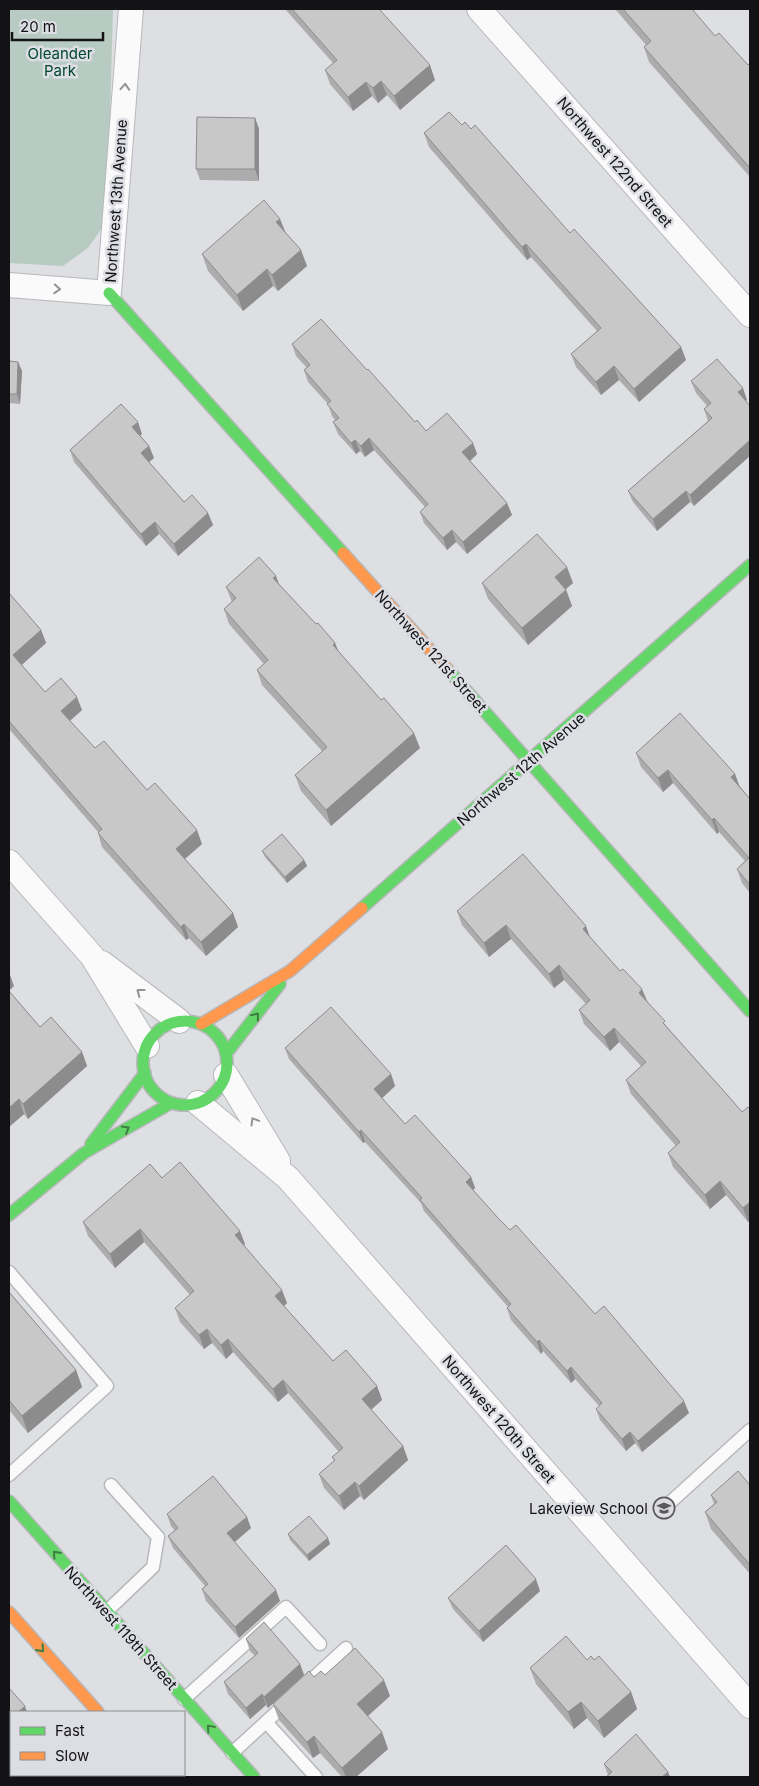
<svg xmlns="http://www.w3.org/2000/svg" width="759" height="1786" font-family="Inter,sans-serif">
<rect width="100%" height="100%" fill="#dedfe2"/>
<path fill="#b8cbc2" d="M9,9H113L107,221L88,248L63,266L9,263Z"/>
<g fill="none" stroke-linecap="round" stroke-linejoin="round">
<g stroke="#b7b8ba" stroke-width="15">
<g id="lane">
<path d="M9,1272L107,1386L9,1475"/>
<path d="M664,1508L750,1430"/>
<path d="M107,1611L153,1567L158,1537L111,1485"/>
<path d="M309,1682L346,1648"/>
<path d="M184,1699L286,1607L320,1644"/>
<path d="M266,1722L316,1777"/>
<path d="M232,1753L289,1701"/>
</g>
</g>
<g stroke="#b7b8ba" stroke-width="26">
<g id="street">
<path d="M479,9L750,315"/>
<path d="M9,285L109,293L131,9"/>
<path d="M9,862L92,956L147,1046"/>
<path d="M102,963L179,1021"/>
<path d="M226,1075L278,1161"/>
<path d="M198,1103L288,1178L750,1706"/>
</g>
</g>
<g stroke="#b7b8ba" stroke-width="14">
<g id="fast">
<path d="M109,293L343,553"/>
<path d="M448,670L750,1011"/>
<path d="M362,908L750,565"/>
<circle cx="185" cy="1063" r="42"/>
<path d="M226,1054L280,984"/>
<path d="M91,1144L145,1073"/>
<path d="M9,1215L84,1153L171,1103"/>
<path d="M9,1501L254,1777"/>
<path d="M153,1775L156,1777"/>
</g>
</g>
<g stroke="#b7b8ba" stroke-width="14">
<g id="slow">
<path d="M343,553L448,670"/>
<path d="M201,1024L290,971L362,908"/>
<path d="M9,1612L98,1712"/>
</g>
</g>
<use href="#lane" stroke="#fafafb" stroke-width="12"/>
<use href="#street" stroke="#fafafb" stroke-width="24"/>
<use href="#fast" stroke="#63d668" stroke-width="11"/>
<use href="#slow" stroke="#ff974d" stroke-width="11"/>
</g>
<g fill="#acacad">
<path d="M285,9H379L435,80L400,110L387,95L378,103L372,96L353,111L330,84L325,70L333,63Z"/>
<path d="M615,9H692L715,36L748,65L750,63V177L649,62L644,47L646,45Z"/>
<path d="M255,118L259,129V181L200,180L196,169Z"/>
<path d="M462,125L681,347L686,360L639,402L619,380L601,395L576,367L571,354L597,331L531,257L527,260L429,147L424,133Z"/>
<path d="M280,219L286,233L307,266L278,291L273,286L243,311L208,271L202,254Z"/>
<path d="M292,344L367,370L415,422L426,431L473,443L477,454L470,461L507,503L512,515L467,554L456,542L447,550L424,523L420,512L425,507L374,450L365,457L360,451L356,454L338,434L333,422L335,420L332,416L328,404L308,382L304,370L307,368L296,356Z"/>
<path d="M9,361L18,362L22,371L20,404L9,403Z"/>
<path d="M691,381L747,400L746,401L694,506L690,502L657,531L633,502L628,491L708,421L704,409L707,406L696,393Z"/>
<path d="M142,434L140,435L149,446L154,458L149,462L184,502L208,513L213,525L178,556L159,534L146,546L74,462L70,450Z"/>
<path d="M276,576L279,584L316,624L335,643L338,651L420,748L331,826L301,791L295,775L323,752L262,685L257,670L264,664L229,624L224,609L232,602L226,587Z"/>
<path d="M482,583H573L566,589L572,606L528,645L488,599Z"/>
<path d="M9,593L41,630L46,643L22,665L45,692L82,710L70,721L95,748L147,790L202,844L185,859L233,913L238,927L206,956L189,938L186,940L102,847L98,833H99L9,729Z"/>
<path d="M636,753L735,774L739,785L750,799V893L742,883L737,869L745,861L719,832L717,834L673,783L663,792L641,767Z"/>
<path d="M262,851L304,860L307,866L287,883L265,857Z"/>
<path d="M457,911L590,937L647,1001L668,1028L730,1098L742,1112L750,1109V1220L748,1222L726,1195L710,1209L673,1167L668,1153L676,1146L631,1094L626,1080L641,1066L619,1042L610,1051L584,1024L579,1010L586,1004L564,980L554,988L511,939L489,957L462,925Z"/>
<path d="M9,991L40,1027L82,1052L87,1066L28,1119L24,1114L9,1127Z"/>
<path d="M285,1048L391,1074L395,1086L382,1098L405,1124L471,1177L475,1188L473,1190L498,1218L595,1314L689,1413L642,1452L635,1443L626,1451L600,1420L596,1409L599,1406L575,1379L571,1383L543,1351L541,1354L511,1320L507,1308L508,1307L424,1211L421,1203L365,1142L363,1143L289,1059Z"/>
<path d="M162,1178L245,1244L244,1246L287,1303L284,1306L333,1361L377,1386L382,1400L371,1410L403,1446L408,1460L364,1500L360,1496L344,1510L324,1488L319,1474L334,1461L332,1457L339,1452L288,1393L278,1402L233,1352L226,1359L212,1343L204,1349L180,1322L175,1308L190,1295L144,1242L115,1268L88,1236L83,1222Z"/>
<path d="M9,1292L76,1370L82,1387L28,1433L9,1410Z"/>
<path d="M750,1485V1574L711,1529L705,1512L714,1504L711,1495Z"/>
<path d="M167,1514L251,1528L235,1542L280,1601L239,1638L206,1601L202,1589L205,1586L173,1548L168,1536L175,1531L171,1526Z"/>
<path d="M288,1534L330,1544L309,1561L290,1540Z"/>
<path d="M540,1591L483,1642L453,1609L448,1598Z"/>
<path d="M246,1639L300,1664L304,1675L268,1708L266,1705L250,1719L228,1694L224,1682L255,1656L250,1651Z"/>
<path d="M587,1660H594L631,1692L637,1709L604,1738L587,1718L574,1729L536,1684L530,1668Z"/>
<path d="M325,1675L390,1696L368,1716L382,1732L388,1749L356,1777H342L320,1753L313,1758L279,1720L273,1704L314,1677Z"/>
<path d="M604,1764L668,1772L670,1777H606L608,1775Z"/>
</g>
<g fill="#8c8c8d">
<path d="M430,65L435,80L400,110L394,96Z"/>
<path d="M381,81L387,95L378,103L373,88Z"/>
<path d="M366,82L372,96L353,111L348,97Z"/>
<path d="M255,118L259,129V181L255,169Z"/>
<path d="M280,219L286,235L276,222Z"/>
<path d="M526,244L531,257L527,260L522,247Z"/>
<path d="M301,250L307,266L278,291L272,275Z"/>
<path d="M267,269L273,286L243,311L237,295Z"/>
<path d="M681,347L686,360L639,402L634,389Z"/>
<path d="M18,362L22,371L20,404L17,394Z"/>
<path d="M614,366L619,380L601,395L596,382Z"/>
<path d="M743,388L747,400L742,404L738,392Z"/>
<path d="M138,422L142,434L137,438L132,427Z"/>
<path d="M369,438L374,450L365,457L361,446Z"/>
<path d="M355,440L360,451L356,454L351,443Z"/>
<path d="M750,440V456L694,506L690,495Z"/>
<path d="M473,443L477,454L467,464L462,452Z"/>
<path d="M149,446L154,458L145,465L141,453Z"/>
<path d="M686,491L690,502L657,531L653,519Z"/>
<path d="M507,503L512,515L467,554L463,542Z"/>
<path d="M208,513L213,525L178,556L174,544Z"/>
<path d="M155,522L159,534L146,546L141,534Z"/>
<path d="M452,530L456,542L447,550L443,538Z"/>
<path d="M567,567L573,583L561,593L555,577Z"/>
<path d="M276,576L281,591L273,578Z"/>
<path d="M566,590L572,606L528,645L522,628Z"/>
<path d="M41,630L46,643L18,668L13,655Z"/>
<path d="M335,643L341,658L333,645Z"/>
<path d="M77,697L82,710L66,724L61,711Z"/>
<path d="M414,733L420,748L331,826L326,810Z"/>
<path d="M668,770L673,783L663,792L658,778Z"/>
<path d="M735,774L740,788L731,777Z"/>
<path d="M714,818L719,832L717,834L712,820Z"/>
<path d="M197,830L202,844L181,862L176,849Z"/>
<path d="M304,860L307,866L287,883L285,877Z"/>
<path d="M233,913L238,927L206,956L201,942Z"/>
<path d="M184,924L189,938L186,940L181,927Z"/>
<path d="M506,925L511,939L489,957L484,943Z"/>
<path d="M586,926L591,940L583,929Z"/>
<path d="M559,965L564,980L554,988L549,974Z"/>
<path d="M9,972L14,986L9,991Z"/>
<path d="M642,989L648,1003L639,993Z"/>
<path d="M614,1028L619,1042L610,1051L604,1037Z"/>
<path d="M82,1052L87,1066L28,1119L23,1104Z"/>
<path d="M391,1074L395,1086L379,1101L374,1089Z"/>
<path d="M19,1099L24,1114L9,1127V1108Z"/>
<path d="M361,1130L365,1142L363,1143L359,1132Z"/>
<path d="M471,1177L475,1188L470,1193L466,1182Z"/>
<path d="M720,1181L726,1195L710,1209L705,1195Z"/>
<path d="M750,1202V1220L748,1222L743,1208Z"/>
<path d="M140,1229L144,1242L115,1268L110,1254Z"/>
<path d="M240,1231L245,1244L240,1249L235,1235Z"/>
<path d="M282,1290L287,1303L280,1310L275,1296Z"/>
<path d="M207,1329L212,1343L204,1349L199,1335Z"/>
<path d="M228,1339L233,1352L226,1359L221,1345Z"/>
<path d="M539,1340L543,1351L541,1354L537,1342Z"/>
<path d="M571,1367L575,1379L571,1383L567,1371Z"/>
<path d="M76,1370L82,1387L28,1433L22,1416Z"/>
<path d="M283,1380L288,1393L278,1402L273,1389Z"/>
<path d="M377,1386L382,1400L367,1413L362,1399Z"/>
<path d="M684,1401L689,1413L642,1452L638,1441Z"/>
<path d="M630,1432L635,1443L626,1451L622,1439Z"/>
<path d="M403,1446L408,1460L364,1500L359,1486Z"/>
<path d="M355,1482L360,1496L344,1510L339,1496Z"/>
<path d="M247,1517L251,1528L231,1545L227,1533Z"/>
<path d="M328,1538L330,1544L309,1561L307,1555Z"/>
<path d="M536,1579L540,1591L483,1642L479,1631Z"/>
<path d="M276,1590L280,1601L239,1638L235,1627Z"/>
<path d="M300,1664L304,1675L268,1708L264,1697Z"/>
<path d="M384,1680L390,1696L363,1720L357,1704Z"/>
<path d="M631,1692L637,1709L604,1738L598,1721Z"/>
<path d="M262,1694L266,1705L250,1719L246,1708Z"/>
<path d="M581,1702L587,1718L574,1729L568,1712Z"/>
<path d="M25,1706L27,1712H18Z"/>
<path d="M11,1719V1734L9,1737V1721Z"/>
<path d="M382,1732L388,1749L356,1777H346L342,1768Z"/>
<path d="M314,1736L320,1753L313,1758L307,1742Z"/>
<path d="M668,1772L670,1777H662Z"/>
</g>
<g fill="#c8c8c9" stroke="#8c8c8d">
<path d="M292,9H379L430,65L394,96L381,81L373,88L366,82L348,97L325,70L337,60Z"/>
<path d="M623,9H692L715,36L719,33L748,65L750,63V168L644,47L651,41Z"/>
<path d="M449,112L462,125L465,122L471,129L475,125L570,233L574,229L681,347L634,389L614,366L596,382L571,354L601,328L526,244L522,247L424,133Z"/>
<path d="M197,117L255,118V169H196Z"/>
<path d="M264,200L280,219L276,222L301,250L272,275L267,269L237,295L202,254Z"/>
<path d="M321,319L367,370L368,369L415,422L417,420L426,431L447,413L473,443L462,452L507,503L463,542L452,530L443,538L420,512L428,504L369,438L361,446L355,440L351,443L333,422L339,418L327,404L331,401L304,370L310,365L292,344Z"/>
<path d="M717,359L743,388L738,392L750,406V440L690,495L686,491L653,519L628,491L712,418L704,409L711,403L691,381Z"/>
<path d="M9,361L18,362L17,394H9Z"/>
<path d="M121,404L138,422L132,427L149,446L141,453L184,502L192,495L208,513L174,544L155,522L141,534L70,450Z"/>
<path d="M537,534L567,567L555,577L566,590L522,628L482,583Z"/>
<path d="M259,557L276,576L273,578L316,624L318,623L335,643L333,645L381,700L384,698L414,733L326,810L295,775L327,747L257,670L268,660L224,609L236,598L226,587Z"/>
<path d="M9,593L41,630L13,655L45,692L61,678L77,697L61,711L95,748L104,741L147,790L155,783L197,830L176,849L233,913L201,942L184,924L181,927L98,833L102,829L9,721Z"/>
<path d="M680,713L735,774L731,777L750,799V885L737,869L749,858L714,818L712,820L668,770L658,778L636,753Z"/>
<path d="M282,834L304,860L285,877L262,851Z"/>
<path d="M523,854L586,926L583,929L620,971L623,969L642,989L639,993L665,1021L663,1023L730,1098L742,1112L748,1107L750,1109V1202L743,1208L720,1181L705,1195L668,1153L680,1142L626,1080L646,1062L614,1028L604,1037L579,1010L590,1000L559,965L549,974L506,925L484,943L457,911Z"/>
<path d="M9,991L40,1027L51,1017L82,1052L23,1104L19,1099L9,1108Z"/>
<path d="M331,1007L391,1074L374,1089L405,1124L415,1115L471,1177L466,1182L498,1218L510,1230L516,1225L595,1314L604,1306L684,1401L638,1441L630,1432L622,1439L596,1409L602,1403L571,1367L567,1371L539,1340L537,1342L507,1308L511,1304L420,1200L422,1198L361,1130L359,1132L285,1048Z"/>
<path d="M180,1162L240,1231L235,1235L282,1290L275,1296L333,1361L346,1350L377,1386L362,1399L403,1446L359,1486L355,1482L339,1496L319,1474L335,1460L332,1457L343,1448L283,1380L273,1389L228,1339L221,1345L207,1329L199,1335L175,1308L194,1291L140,1229L110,1254L83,1222L150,1164L162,1178Z"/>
<path d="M9,1292L76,1370L22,1416L9,1400Z"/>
<path d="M738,1471L750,1485V1565L705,1512L717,1502L711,1495Z"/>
<path d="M213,1476L247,1517L227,1533L276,1590L235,1627L202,1589L208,1584L168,1536L178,1528L167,1514Z"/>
<path d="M309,1516L328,1538L307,1555L288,1534Z"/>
<path d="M506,1545L536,1579L479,1631L448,1598Z"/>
<path d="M264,1622L300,1664L264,1697L262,1694L246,1708L224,1682L258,1653L246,1639Z"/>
<path d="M566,1636L587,1660L591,1656L594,1660L599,1656L631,1692L598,1721L581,1702L568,1712L530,1668Z"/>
<path d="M355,1648L384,1680L357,1704L382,1732L342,1768L314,1736L307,1742L273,1704L309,1671L314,1677L321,1671L325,1675Z"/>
<path d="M9,1688L25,1706L18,1712H11V1719L9,1721Z"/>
<path d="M636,1734L668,1772L662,1777H606L612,1772L604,1764Z"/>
</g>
<defs><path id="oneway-chevron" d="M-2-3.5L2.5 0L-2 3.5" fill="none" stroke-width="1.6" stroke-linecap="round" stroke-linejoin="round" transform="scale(1.25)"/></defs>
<g stroke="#929294">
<use href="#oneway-chevron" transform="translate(125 87) rotate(-86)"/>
<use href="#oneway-chevron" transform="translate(57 289) rotate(4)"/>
<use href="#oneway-chevron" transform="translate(140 992) rotate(-143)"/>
<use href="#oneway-chevron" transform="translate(254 1121) rotate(-121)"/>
</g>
<g stroke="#3f7e43">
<use href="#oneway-chevron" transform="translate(256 1016) rotate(-52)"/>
<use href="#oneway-chevron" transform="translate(126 1129) rotate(-30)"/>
<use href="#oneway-chevron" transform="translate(56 1554) rotate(-132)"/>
<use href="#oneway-chevron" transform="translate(41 1649) rotate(48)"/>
<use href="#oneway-chevron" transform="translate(210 1728) rotate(-131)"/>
</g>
<defs>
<g id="school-ring" transform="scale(1.125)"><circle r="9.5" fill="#dcdee4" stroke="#5a5a5d" stroke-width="1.5"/><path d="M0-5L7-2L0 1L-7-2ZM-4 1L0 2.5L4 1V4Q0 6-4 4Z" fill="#5a5a5d"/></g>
</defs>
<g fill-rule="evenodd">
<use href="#school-ring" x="664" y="1508"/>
</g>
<g text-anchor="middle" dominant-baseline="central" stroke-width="5" stroke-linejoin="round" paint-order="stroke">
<g font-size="15" fill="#00462b" stroke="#dcdee4">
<text x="60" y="53">Oleander<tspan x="60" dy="17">Park</tspan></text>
</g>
<g font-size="15" fill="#131315" stroke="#dcdee4">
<text transform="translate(615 162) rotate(49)">Northwest 122nd Street</text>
<text transform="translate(116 201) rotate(-86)">Northwest 13th Avenue</text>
<text transform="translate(431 651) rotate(48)">Northwest 121st Street</text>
<text transform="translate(521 769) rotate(-41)">Northwest 12th Avenue</text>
<text transform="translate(499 1419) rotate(49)">Northwest 120th Street</text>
<text transform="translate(121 1628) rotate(48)">Northwest 119th Street</text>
</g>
<g font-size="15" fill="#131315" stroke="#dcdee4" text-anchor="end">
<text x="648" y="1508">Lakeview School</text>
</g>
</g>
<rect width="759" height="1786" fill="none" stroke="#131315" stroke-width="20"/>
<rect x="10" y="1711" width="175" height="65" fill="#dcdee4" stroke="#8c8d91"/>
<rect x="20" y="1727" width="25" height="8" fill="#63d668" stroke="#8c8d91"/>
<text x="55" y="1736" font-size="15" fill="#131315">Fast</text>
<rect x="20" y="1752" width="25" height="8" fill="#ff974d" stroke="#8c8d91"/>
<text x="55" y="1761" font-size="15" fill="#131315">Slow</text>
<path d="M12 32v8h91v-8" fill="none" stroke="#131315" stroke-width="2.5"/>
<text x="20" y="32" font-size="15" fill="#131315" stroke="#dcdee4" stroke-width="4" paint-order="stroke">20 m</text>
</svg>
